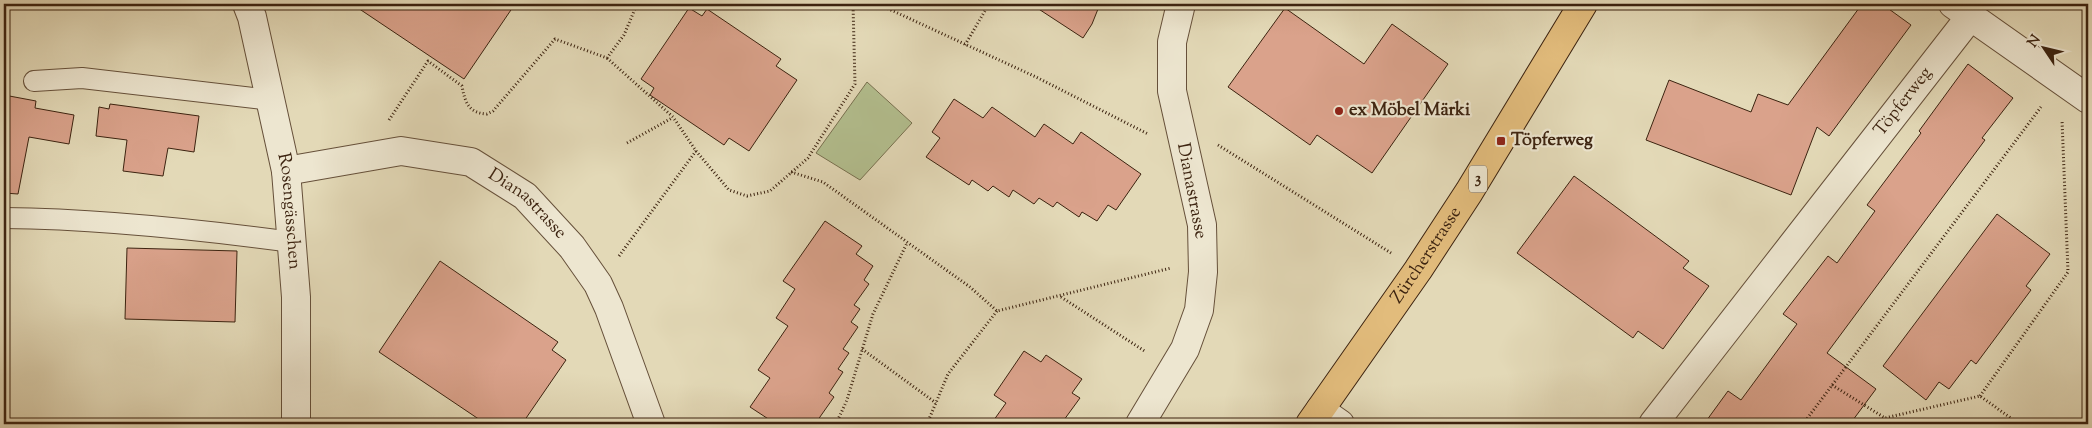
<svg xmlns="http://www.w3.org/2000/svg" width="2092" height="428" font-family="'Sorts Mill Goudy',serif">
<rect width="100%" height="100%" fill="#e3d9b7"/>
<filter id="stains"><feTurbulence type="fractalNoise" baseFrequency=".004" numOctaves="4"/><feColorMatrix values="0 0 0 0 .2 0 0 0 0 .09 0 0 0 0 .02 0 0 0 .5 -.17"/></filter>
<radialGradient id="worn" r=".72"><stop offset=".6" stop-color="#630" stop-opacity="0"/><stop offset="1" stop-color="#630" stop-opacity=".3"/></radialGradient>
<path fill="#b3bf8f" stroke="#787150" d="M867,82L912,123L860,180L816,153Z"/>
<g fill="#daa28b" stroke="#3c2310">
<path d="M352,4H515L464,79Z"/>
<path d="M1031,4H1100L1092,24L1083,38Z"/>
<path d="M1862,4H1882L1911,25L1829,136L1817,127L1791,195L1646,140L1669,80L1751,112L1758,94L1788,105Z"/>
<path d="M689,8L702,16L707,9L781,59L776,66L797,80L749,151L729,138L724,145L650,95L654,88L641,79Z"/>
<path d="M1285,8L1364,64L1392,24L1448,64L1372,173L1317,135L1310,145L1228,87Z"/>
<path d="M1968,64L2013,98L1982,138L1985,140L1827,353L1876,389L1850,424H1704L1728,391L1741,400L1797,324L1783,314L1828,256L1837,263L1875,211L1867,205L1921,133L1919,131Z"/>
<path d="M4,95L36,101L35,108L74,115L69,144L29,137L18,194L4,193Z"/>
<path d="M954,99L983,118L992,107L1035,137L1044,124L1073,144L1081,132L1141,174L1116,210L1108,205L1097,221L1082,212L1079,217L1057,202L1053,207L1039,198L1034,204L1013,190L1009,197L993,186L988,191L972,180L969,185L926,157L940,138L932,132Z"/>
<path d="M110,104L199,116L194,152L168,148L163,176L123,171L127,140L96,136L99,107L109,109Z"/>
<path d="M1574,176L1689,261L1683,268L1709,286L1663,349L1638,331L1633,338L1517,253Z"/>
<path d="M1997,214L2050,254L2026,286L2031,290L1976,364L1971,360L1949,389L1939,382L1926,400L1883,366Z"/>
<path d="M825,221L862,246L856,254L873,266L864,280L869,284L854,305L860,309L851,322L858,327L843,349L849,353L838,369L843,372L829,393L834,397L815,424H776L750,407L770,378L758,370L788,326L776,318L795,289L783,281Z"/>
<path d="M127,248L237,251L235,322L125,319Z"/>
<path d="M440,261L558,342L552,350L566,360L522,424H486L379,352Z"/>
<path d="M1024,351L1041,362L1046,355L1082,379L1072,393L1080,398L1061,424H991L1006,403L994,395Z"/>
</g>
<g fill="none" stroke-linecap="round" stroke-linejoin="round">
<g stroke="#66503a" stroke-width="22">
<g id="lane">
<path d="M34,81L82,78L271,100"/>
<path d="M4,218C101,219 195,229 292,242"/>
</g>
</g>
<g stroke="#66503a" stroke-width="30">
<g id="street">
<path id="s1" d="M247,4L252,17L286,171L296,297V424"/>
<path d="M1953,4L2088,99"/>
<path id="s2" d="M286,171L401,151L471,162L525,196L572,247L598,284L609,308L651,424"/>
<path d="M1320,410L1340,424"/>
<path d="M1140,424L1185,349L1199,310L1203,272L1202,225L1172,91V42L1181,4"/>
<path id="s3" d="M1653,424L1970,17"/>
</g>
</g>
<g stroke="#3c2310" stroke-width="30">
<g id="primary">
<path id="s4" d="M1310,424L1418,270L1469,192L1583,4"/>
</g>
</g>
<g stroke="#3c2310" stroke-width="3" stroke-dasharray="1 2.5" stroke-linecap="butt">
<path d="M878,4L1036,77L1148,134"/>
<path d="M965,45L989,4"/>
<path d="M607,58L673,117L696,151L729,190L747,196L770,191L808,158L855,84L853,4"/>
<path d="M389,120L428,61L462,86C465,103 469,113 487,114L493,111L555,39L607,58L624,35L637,4"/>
<path d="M627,143L672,118"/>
<path d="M1218,145L1391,253"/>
<path d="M791,172L823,182L970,287L997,311L1171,268"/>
<path d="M619,256L696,151"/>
<path d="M1061,297L1146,352"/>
<path d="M862,349L936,403"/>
<path d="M1832,385L1885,418L1980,396L2019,424"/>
<path d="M1980,396L2068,272L2062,120"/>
<path d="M836,424L847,400L873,314L907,243"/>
<path d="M927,424L948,374L997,311"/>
<path d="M1803,424L2041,107"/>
</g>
<use href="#lane" stroke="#ede6d0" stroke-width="20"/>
<use href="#street" stroke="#ede6d0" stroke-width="28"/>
<use href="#primary" stroke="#e2bc7c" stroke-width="28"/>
</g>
<g fill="#8f2418" stroke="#ede6d0" stroke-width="2">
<circle cx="1339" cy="111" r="5"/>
<rect x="1496" y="136" width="10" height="10" rx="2.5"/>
</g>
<g text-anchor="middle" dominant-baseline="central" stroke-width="4.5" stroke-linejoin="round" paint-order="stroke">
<rect fill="#ede6d0" stroke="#715e4a" stroke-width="1" x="1469" y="165.5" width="18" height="27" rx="4"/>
<g font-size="16" font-weight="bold" fill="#3c2310">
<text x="1478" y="179">3</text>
</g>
<g font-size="18" fill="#3c2310" stroke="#ede6d0">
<text stroke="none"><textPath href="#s3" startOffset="408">Töpferweg</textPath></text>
<text transform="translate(1191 191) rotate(79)">Dianastrasse</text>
<text stroke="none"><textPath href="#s2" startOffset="258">Dianastrasse</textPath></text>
<text stroke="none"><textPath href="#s1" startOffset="212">Rosengässchen</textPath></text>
<text stroke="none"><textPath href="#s4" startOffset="205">Zürcherstrasse</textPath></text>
</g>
<g font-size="18" font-weight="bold" fill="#3c2310" stroke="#ede6d0" text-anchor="start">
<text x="1349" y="111">ex Möbel Märki</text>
<text x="1511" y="141">Töpferweg</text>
</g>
</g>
<rect width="2092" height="428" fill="none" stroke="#e3d9b7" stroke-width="20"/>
<rect x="5" y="5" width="2082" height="418" fill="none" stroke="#3c2310" stroke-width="2.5"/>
<rect x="10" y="10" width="2072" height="408" fill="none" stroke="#3c2310"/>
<g transform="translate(2044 48) rotate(305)" stroke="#ede6d0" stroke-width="4" paint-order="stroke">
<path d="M0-4L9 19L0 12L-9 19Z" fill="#3c2310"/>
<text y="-8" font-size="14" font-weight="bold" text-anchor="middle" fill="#3c2310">N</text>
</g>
<rect width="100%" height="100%" filter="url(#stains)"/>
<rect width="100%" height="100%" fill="url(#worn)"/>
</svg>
